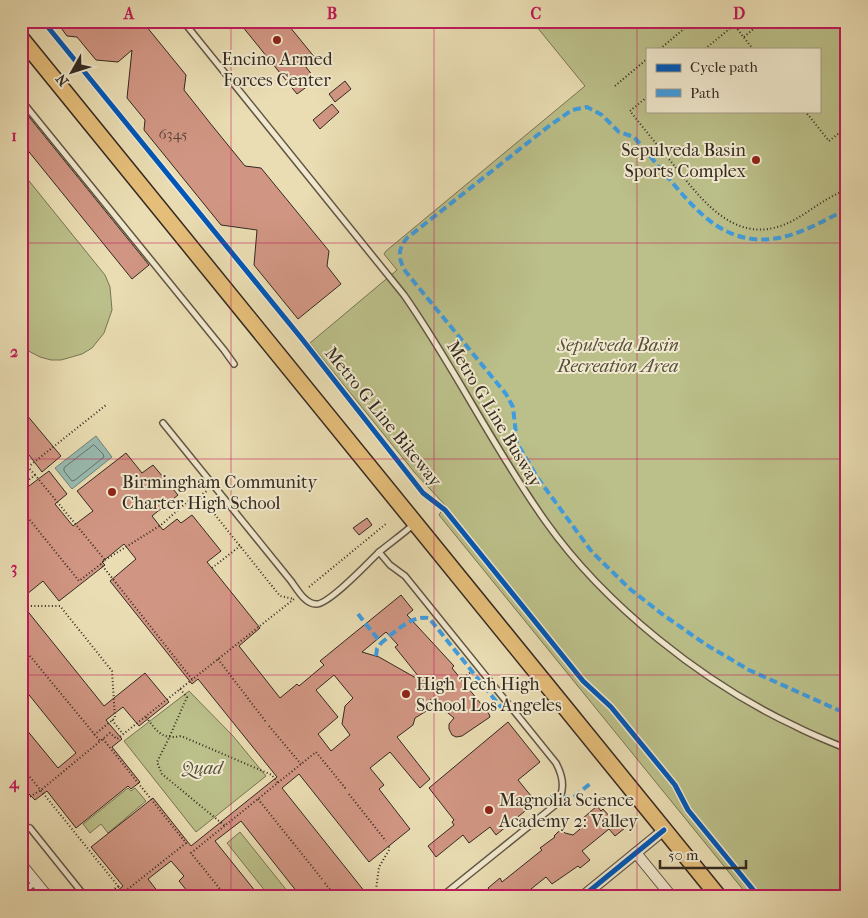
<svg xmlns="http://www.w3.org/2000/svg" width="868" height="918" font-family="'IM FELL French Canon',serif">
<rect width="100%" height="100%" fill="#eaddb3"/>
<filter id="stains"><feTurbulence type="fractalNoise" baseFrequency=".004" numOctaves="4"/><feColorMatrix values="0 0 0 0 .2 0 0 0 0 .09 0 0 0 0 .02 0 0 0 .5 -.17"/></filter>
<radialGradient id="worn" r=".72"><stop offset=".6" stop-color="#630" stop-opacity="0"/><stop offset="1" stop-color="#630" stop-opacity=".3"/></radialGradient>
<g fill="#bbbf89" stroke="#777455" fill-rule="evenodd">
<path d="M532,21H847V897H749L439,515L445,505L415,473L310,343L397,270L384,254L386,251L585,86ZM647,49H819V111H647Z"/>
<path d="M21,171L105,275L110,287L112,310L104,333L92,348L82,354L61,360H51L40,357L21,347Z"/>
<path d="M189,691L233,736L266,776L196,832L124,741Z"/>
<path d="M128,788L131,791L135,788L146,801L108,833L101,824L90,833L83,824Z"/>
<path d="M240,832L288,892L282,897H270L227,843Z"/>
</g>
<path fill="#98bbb1" stroke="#708177" d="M96,436L112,457L72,489L55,468Z"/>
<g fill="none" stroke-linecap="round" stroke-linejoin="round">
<path stroke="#667269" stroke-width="1" d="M94,445L103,454L104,457L75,480L72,481L64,471V468Z"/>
</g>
<g fill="#d19683" stroke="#332921" fill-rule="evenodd">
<path d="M56,21H142L186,75L184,90L210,123L245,166L261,168L329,251L327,266L341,284L298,319L254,265L257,230L221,225L144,130L145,120L127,98L132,50L118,62L96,60L77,37L67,36Z"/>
<path d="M238,21H285L316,59L306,67L316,80L297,94Z"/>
<path d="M345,81L351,89L335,102L329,94Z"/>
<path d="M332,104L339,112L320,129L313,120Z"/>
<path d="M21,107L149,265L132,279L21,142Z"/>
<path d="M21,408L61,456L42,472L29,455L21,461Z"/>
<path d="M126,453L142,473L153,465L178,495L152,516L163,530L177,519L181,523L192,515L221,551L207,562L260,628L239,646L280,698L297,684L299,686L324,665L320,661L401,595L413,610L407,615L454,666L452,668L489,714L490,717L462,736L456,737L452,735L449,729V724L454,718L431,699L428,710L415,718L413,725L397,737L430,779L420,788L390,752L370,768L384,785L379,789L410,829L369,862L299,774L282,788L369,897H301L241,821L215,841L260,897H192L179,881L184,876L171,861L148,879L162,897H110L123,886L91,847L153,798L191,846L277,777L198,679L192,684L110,581L136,559L124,544L102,562L105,565L59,601L43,581L21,599V492L49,471L67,494L55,504L73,526L93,511L77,491ZM386,632L398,645L395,647L423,682L379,657L362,652ZM334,675L353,698L345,706L342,724L350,735L331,751L318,734L338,717L316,690Z"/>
<path d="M367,518L372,525L359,535L353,528Z"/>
<path d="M21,603L104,706L145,673L169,702L139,726L123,707L106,720L122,739L112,747L140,782L131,789L128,786L76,828L47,791L35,800L27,792L21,797V723L58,768L76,753L21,685Z"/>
<path d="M508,722L540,762L518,780L536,802L496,835L490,827L469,843L463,835L436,857L428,846L454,825L452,822L454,820L429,788Z"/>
<path d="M597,806L601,811L603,809L610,817L613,814L625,828L615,836L609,829L582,851L590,860L580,868L578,866L552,884L546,877L531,889L538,897H495L488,888L500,878L502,882L542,850L540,848L555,837L554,836L558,832L562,830L565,833L573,835L586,824L582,819Z"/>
</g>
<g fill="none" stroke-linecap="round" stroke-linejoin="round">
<g stroke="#615646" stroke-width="8">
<g id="service">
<path d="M183,21L404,295C455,368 494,449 546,522C605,605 703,683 795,726C812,735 829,741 847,749"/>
<path d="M21,100L224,350L234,364"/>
<path d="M163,423L291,581C297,589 305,604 316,604C328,605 368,563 378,553C390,543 403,534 414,524"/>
<path d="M379,552L390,565L405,576L556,763C564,778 566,793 554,806L441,897"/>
<path d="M21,827L23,826L30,828L83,894V897"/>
<path d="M21,895L35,882"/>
</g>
</g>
<g stroke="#615646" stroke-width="12">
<g id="minor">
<path d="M636,853L672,897"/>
<path d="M21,864L48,897"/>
<path d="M582,897L664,830"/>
</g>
</g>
<g stroke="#332921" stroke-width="18">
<path id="primary" d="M21,38L719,897"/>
</g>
<g stroke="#332921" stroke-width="2" stroke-dasharray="1 2.5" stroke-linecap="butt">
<path d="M731,21L753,49"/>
<path d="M744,37L763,21"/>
<path d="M660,49L693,21"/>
<path d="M705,49L734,25"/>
<path d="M615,86L647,59"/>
<path d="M647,97L630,111C644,129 659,147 673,164C698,195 730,241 777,227C803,220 821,198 847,190"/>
<path d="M805,111L829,141L847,127"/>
<path d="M35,475L28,467L106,405"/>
<path d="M21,486L35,475L105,560L101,564"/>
<path d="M21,509L79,581L101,564L192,679"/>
<path d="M105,560L161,525L195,495"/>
<path d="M212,568L240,546"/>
<path d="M309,587L387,523"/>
<path d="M21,608L24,606H60L112,671L115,718L94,735"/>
<path d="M21,645L100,741"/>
<path d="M218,659L266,722"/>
<path d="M461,680L472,671"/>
<path d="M180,689L187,697L169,738L157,762L162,774L225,826"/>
<path d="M146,717C157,731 161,740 181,736L272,775L278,783"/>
<path d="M112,720L123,734"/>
<path d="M269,726L301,764"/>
<path d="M103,739L186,843L123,893L118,886"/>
<path d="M21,766L118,886L105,897"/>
<path d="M349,794L386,841"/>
<path d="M258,799L322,879"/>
<path d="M21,802L41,790L110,733L117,739L294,599L280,596L200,496L208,490"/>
<path d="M325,883L335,897"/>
<path d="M224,894L191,853L316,752L346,789"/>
<path d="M375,897L379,867L389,850V846"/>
</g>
<use href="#service" stroke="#f1e9ce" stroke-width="5"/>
<use href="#minor" stroke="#f1e9ce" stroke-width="10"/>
<use href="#primary" stroke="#e5be7a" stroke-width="15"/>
<g stroke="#3e9ce0" stroke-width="4" stroke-dasharray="8 4" stroke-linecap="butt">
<path d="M847,209C823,221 798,236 772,239C725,244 698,213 671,181C658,166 646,151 634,137L619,132L602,115L587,107L572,110L549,126L407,238C397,250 398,259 406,272L506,394L513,407L517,443L537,477L592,552L630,589L662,614L705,644L749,670L847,714"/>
<path d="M358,614L381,643C395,632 411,615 429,618L504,711L510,707"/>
<path d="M376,656L377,649L381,643"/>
<path d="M550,797H574L592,782"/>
</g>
<g stroke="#f1e9ce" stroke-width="8">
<g id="cycleway">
<path d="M43,21L302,339L423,493L445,510L583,681L611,707L675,785L688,810L759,897"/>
<path d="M582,897L664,830"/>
</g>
</g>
<use href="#cycleway" stroke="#0057b8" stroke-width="5"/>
</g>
<path fill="none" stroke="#c2185b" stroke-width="1" stroke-opacity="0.55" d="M231,21V897M434,21V897M637,21V897M21,243H847M21,459H847M21,675H847"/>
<g fill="#8f2418" stroke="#f1e9ce" stroke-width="2">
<circle cx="277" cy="40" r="5"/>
<circle cx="756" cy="160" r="5"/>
<circle cx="112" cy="492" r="5"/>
<circle cx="406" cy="694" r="5"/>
<circle cx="489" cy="810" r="5"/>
</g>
<g text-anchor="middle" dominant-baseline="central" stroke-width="4" stroke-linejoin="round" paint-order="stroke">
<g font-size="15" fill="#5a443a">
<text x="173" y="134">6345</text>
</g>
<g font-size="18" fill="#332921" stroke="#f1e9ce" text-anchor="start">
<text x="277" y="59" text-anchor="middle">Encino Armed<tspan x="277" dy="21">Forces Center</tspan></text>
<text x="746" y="150" text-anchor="end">Sepulveda Basin<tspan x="746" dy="21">Sports Complex</tspan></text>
<text x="122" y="482">Birmingham Community<tspan x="122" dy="21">Charter High School</tspan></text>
<text x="416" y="684">High Tech High<tspan x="416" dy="21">School Los Angeles</tspan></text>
<text x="499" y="800">Magnolia Science<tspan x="499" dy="21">Academy 2: Valley</tspan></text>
</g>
<g font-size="18" font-style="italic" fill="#554e3b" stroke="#f1e9ce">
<text x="618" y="345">Sepulveda Basin<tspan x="618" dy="21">Recreation Area</tspan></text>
<text x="202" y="768">Quad</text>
</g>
<g font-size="18" fill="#332921" stroke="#f1e9ce">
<text transform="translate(494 414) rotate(59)">Metro G Line Busway</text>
<text transform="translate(383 417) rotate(51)">Metro G Line Bikeway</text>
</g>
</g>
<rect width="868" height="918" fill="none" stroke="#eaddb3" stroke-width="55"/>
<rect x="646" y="48" width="175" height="65" fill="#f1e9ce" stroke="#a59c89"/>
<rect x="656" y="64" width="25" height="8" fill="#0057b8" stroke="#a59c89"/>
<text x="690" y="72" font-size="15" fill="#332921">Cycle path</text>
<rect x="656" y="89" width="25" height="8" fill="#3e9ce0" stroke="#a59c89"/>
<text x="690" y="98" font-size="15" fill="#332921">Path</text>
<g transform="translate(72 72) rotate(231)" stroke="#f1e9ce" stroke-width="4" paint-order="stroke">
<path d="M0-4L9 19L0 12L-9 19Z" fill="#332921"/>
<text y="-8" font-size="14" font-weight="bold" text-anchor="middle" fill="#332921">N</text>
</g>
<path d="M660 860v8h86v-8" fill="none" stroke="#332921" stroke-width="2.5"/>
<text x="668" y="860" font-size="15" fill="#332921" stroke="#f1e9ce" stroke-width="4" paint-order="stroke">50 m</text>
<rect x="28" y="28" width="812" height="862" fill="none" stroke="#c2185b" stroke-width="2"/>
<g font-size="16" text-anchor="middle" font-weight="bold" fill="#c2185b">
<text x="129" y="19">A</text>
<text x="332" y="19">B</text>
<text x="536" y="19">C</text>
<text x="739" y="19">D</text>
<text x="14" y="141">1</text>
<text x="14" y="357">2</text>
<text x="14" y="573">3</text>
<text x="14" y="788">4</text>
</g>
<rect width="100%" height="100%" filter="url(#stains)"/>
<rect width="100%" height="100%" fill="url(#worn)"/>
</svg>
